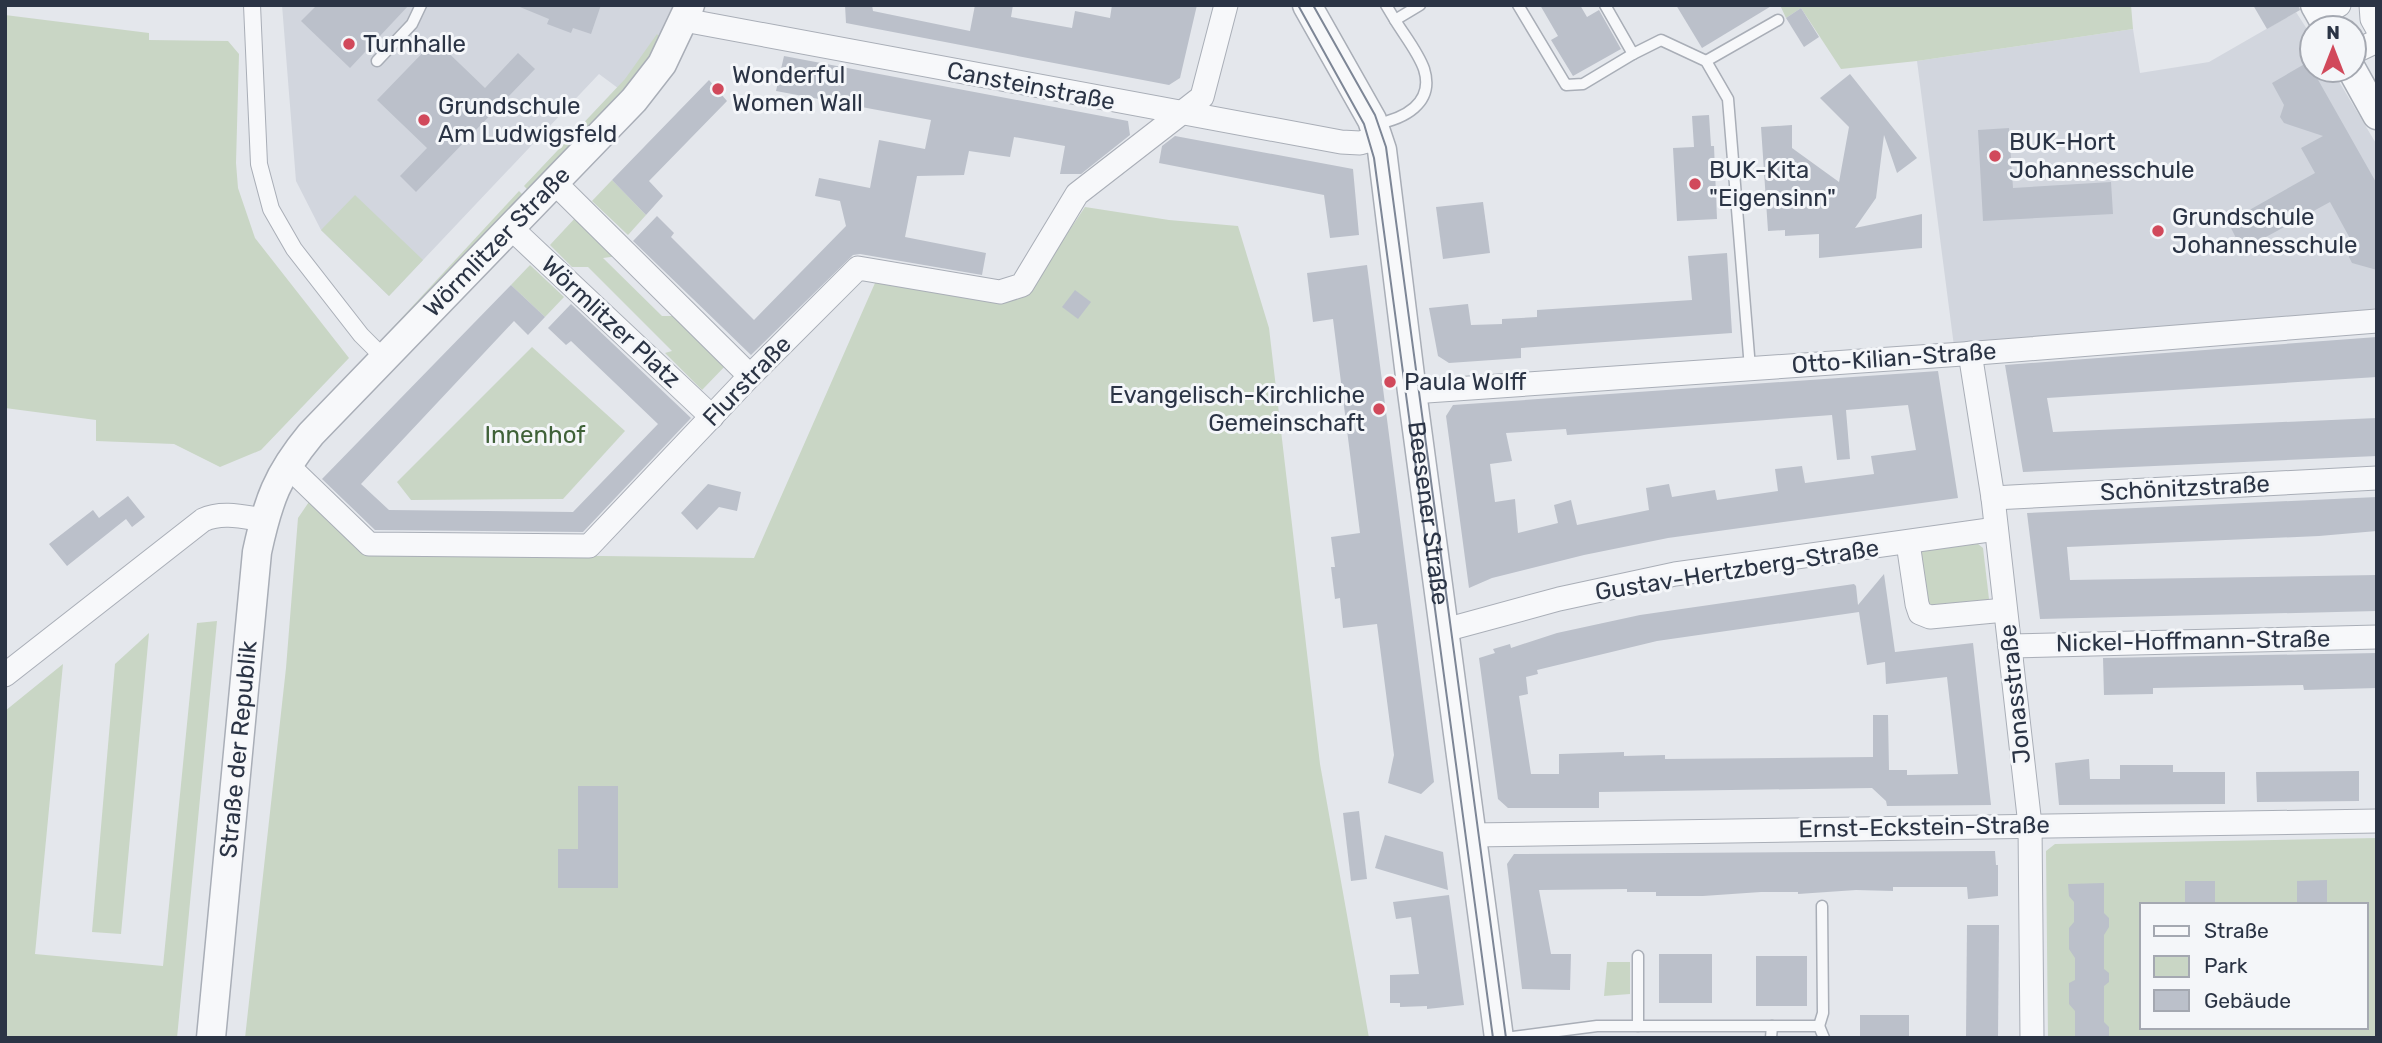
<svg xmlns="http://www.w3.org/2000/svg" width="2382" height="1043" font-family="Rubik,sans-serif">
<rect width="100%" height="100%" fill="#e4e7ec"/>
<g fill="#d2d6de">
<path d="M282,5H690L634,100L599,74L389,296L321,230L296,181Z"/>
<path d="M2296,12L2312,37V70H2332L2377,145V316L1955,354L1917,61L2133,29L2140,73L2209,62Z"/>
</g>
<g fill="#c9d6c5" fill-rule="evenodd">
<path d="M1780,5H2131L2133,29L1917,61L1841,69L1801,8L1786,18Z"/>
<path d="M5,15L149,33V40L228,41L239,54L236,163L238,188L255,238L349,358L261,450L220,467L174,444L96,441V420L5,408Z"/>
<path d="M657,34L662,40L631,87L531,193L524,186L625,79Z"/>
<path d="M612,180L646,215L628,235L592,201Z"/>
<path d="M519,191L525,197L387,341L384,337Z"/>
<path d="M355,195L423,260L389,296L321,230Z"/>
<path d="M1085,207L1169,220L1238,226L1269,328L1320,764L1369,1038H245L286,668L298,518L313,496L364,553L754,558L875,283L1006,301L1025,296Z"/>
<path d="M577,216L618,256L603,258L662,316H680L728,363L702,390L665,353L672,351L588,267H572L550,245Z"/>
<path d="M530,265L564,297L545,317L511,285Z"/>
<path d="M532,347L625,431L563,499L411,500L397,482Z"/>
<path d="M1978,544L1983,548L1989,599L1985,605L1928,610L1917,551Z"/>
<path d="M217,621L177,1038H5V711L63,664L35,954L163,966L197,623Z"/>
<path d="M149,633L121,934L92,932L115,664Z"/>
<path d="M2377,838V1038H2048L2046,851L2055,844ZM2142,905H2366V1027H2142Z"/>
<path d="M1607,962H1630V994L1604,996Z"/>
</g>
<g fill="#bbc0ca" fill-rule="evenodd">
<path d="M317,5H409L350,68L301,21Z"/>
<path d="M515,5H601L591,34L573,28L571,33L547,24L549,19Z"/>
<path d="M845,5H872L873,11L970,31L975,5H1013L1011,17L1072,28L1075,11L1110,18L1112,5H1197L1180,78L1169,85L846,23Z"/>
<path d="M1540,5H1580L1587,17L1599,10L1621,49L1573,76L1551,40L1558,36Z"/>
<path d="M1676,5H1773L1702,48Z"/>
<path d="M2253,5H2298L2300,10L2267,29Z"/>
<path d="M1801,8L1819,37L1804,47L1786,18Z"/>
<path d="M435,40L485,88L518,53L535,69L416,192L400,176L427,148L377,100Z"/>
<path d="M784,56L1128,121L1130,135L1081,174H1060L1065,146L1014,137L1010,157L969,151L964,175L917,176L905,237L986,253L982,275L860,254L853,255L751,355L633,241L657,216L674,233L671,237L754,320L846,226L840,201L815,196L819,178L870,188L879,140L925,149L931,120L776,91Z"/>
<path d="M2308,62L2377,184V270L2352,263L2349,257L2352,242L2330,202L2242,250L2228,222L2315,173L2301,148L2323,136L2284,123L2280,117L2284,105L2272,83Z"/>
<path d="M1850,74L1917,158L1897,173L1884,135L1876,198L1855,228L1922,214V248L1819,258V234L1785,236V230L1768,231L1761,127L1792,125V148L1839,182L1849,127L1820,98Z"/>
<path d="M709,80L727,101L649,181L663,196L646,215L612,180Z"/>
<path d="M1709,115L1711,146H1714L1717,219L1677,221L1673,148L1694,147L1692,116Z"/>
<path d="M2009,128L2013,188L2111,182L2113,214L1983,221L1978,130Z"/>
<path d="M1175,136L1353,169L1359,235L1330,238L1324,195L1159,163L1162,146Z"/>
<path d="M1483,202L1490,253L1443,259L1436,207Z"/>
<path d="M1727,253L1732,333L1521,348V358L1449,363L1438,356L1429,308L1468,304L1471,325L1502,324V319L1537,317V310L1692,300L1688,256Z"/>
<path d="M1367,265L1434,782L1421,794L1388,783L1394,755L1377,624L1343,628L1340,598L1335,599L1331,567H1335L1331,537L1360,533L1333,319L1313,322L1307,273Z"/>
<path d="M511,285L545,317L528,335L514,321L361,484L389,510L573,512L658,424L571,341L566,345L548,328L571,304L691,418L583,532L375,530L322,479Z"/>
<path d="M1075,290L1091,302L1078,319L1062,307Z"/>
<path d="M2377,337V377L2047,398L2053,432L2377,418V456L2023,472L2005,365Z"/>
<path d="M1938,371L1958,498L1668,538L1584,555L1492,578L1469,588L1446,416L1453,405ZM1908,405L1916,450L1871,456L1874,474L1805,483L1802,466L1775,469L1778,491L1717,500L1715,490L1672,497L1669,484L1646,488L1649,510L1577,525L1571,500L1554,505L1558,523L1518,533L1515,499L1495,502L1490,464L1512,461L1506,433L1566,429L1567,435L1832,415L1837,460L1850,459L1846,410Z"/>
<path d="M708,484L741,492L737,511L719,507L697,530L681,513Z"/>
<path d="M128,496L145,517L132,527L126,519L67,566L49,544L93,510L99,518Z"/>
<path d="M2377,497V531L2319,536L2067,547L2070,580L2377,575V611L2040,619L2027,513Z"/>
<path d="M1884,574L1895,652L1973,643L1991,805L1887,806L1886,801L1872,788L1599,792V808H1508L1498,799L1479,658L1495,653L1493,649L1510,644L1511,648L1557,633L1640,615L1854,584L1856,586L1858,605ZM1859,612L1867,665L1885,662L1886,684L1947,677L1958,774L1907,775V770H1889L1888,715H1873V757L1665,759V755L1624,756V752L1559,754V774H1531L1519,696L1528,694L1526,677L1538,674L1537,670L1657,641Z"/>
<path d="M2377,653V688L2304,690L2303,685L2153,688V694L2104,695L2103,658Z"/>
<path d="M2089,759L2090,779H2120V765H2173V772H2225V804L2059,805L2055,763Z"/>
<path d="M2359,771V801L2257,802L2256,772Z"/>
<path d="M578,786H618V888H558V849H578Z"/>
<path d="M1359,811L1367,879L1351,881L1343,813Z"/>
<path d="M1385,835L1443,852L1448,890L1375,868Z"/>
<path d="M1995,851L1996,865H1998V896L1968,899L1967,887H1893V891L1856,890L1798,894V892H1761L1703,896H1656V892H1627V889L1539,890L1551,954H1571L1570,990L1522,989L1507,864L1514,854Z"/>
<path d="M2327,880V905H2297V881Z"/>
<rect x="2185" y="881" width="30" height="24"/>
<path d="M2104,883V913L2109,918V927L2104,935V969L2109,973V982L2104,986V1022L2109,1027V1038H2075V1011L2069,1004V983L2075,980V958L2069,949V928L2074,922V902L2069,896L2068,884Z"/>
<path d="M1449,895L1464,1005L1427,1009V1006L1400,1007V1003H1390V975L1419,974L1411,917L1396,919L1393,902Z"/>
<path d="M1967,925H1999L1998,1038H1966Z"/>
<rect x="1659" y="954" width="53" height="49"/>
<rect x="1756" y="956" width="51" height="50"/>
<rect x="1860" y="1015" width="49" height="23"/>
</g>
<g fill="none" stroke-linecap="round" stroke-linejoin="round">
<g stroke="#a9aeb7" stroke-width="13">
<g id="service">
<path d="M1386,5L1395,20"/>
<path d="M1518,5L1566,85L1583,84L1633,54"/>
<path d="M1605,5L1633,54L1661,40L1706,61L1728,99L1750,368"/>
<path d="M377,61L412,24L421,5"/>
<path d="M1706,61L1778,20"/>
<path d="M1376,124C1403,119 1435,104 1424,69C1418,52 1404,35 1395,20L1420,5"/>
<path d="M1638,956V1026"/>
<path d="M1819,1026L1823,1013L1822,906"/>
<path d="M1505,1038L1597,1026H1772"/>
<path d="M1771,1038L1772,1026H1819L1824,1038"/>
</g>
</g>
<g stroke="#a9aeb7" stroke-width="18">
<path id="pedestrian" d="M252,5L259,164L271,209L294,249L361,335L384,358"/>
</g>
<g stroke="#a9aeb7" stroke-width="25">
<g id="minor">
<path d="M2371,5L2372,19L2377,28"/>
<path d="M2321,16L2339,5"/>
<path d="M684,20L1341,142L1360,143L1378,138"/>
<path d="M2354,52L2377,41"/>
<path d="M554,182L750,376"/>
<path d="M511,228L712,417"/>
<path d="M1970,353L1993,498L2030,825L2032,1038"/>
<path d="M1412,392L1977,353L2377,321"/>
<path d="M287,465L369,544L589,546L750,376L858,268L1000,292L1022,285L1077,194L1202,97L1226,5"/>
<path d="M1993,498L2377,478"/>
<path d="M1908,543L1917,604L1920,613L1930,617L2005,610"/>
<path d="M1445,630L1559,599L1675,574L1996,529"/>
<path d="M2010,646L2377,637"/>
<path d="M5,675L203,520C222,511 244,517 264,520"/>
<path d="M1471,835L2377,821"/>
</g>
</g>
<g stroke="#a9aeb7" stroke-width="31">
<g id="tertiary">
<path id="s1" d="M1307,5L1372,120L1382,150L1412,392L1499,1038"/>
<path d="M2315,5L2328,28"/>
<path d="M2352,70L2377,115"/>
<path id="s2" d="M211,1038L257,552C268,501 277,475 311,434L634,100L662,64L690,5"/>
</g>
</g>
<use href="#service" stroke="#f7f8fa" stroke-width="10"/>
<use href="#pedestrian" stroke="#f7f8fa" stroke-width="16"/>
<use href="#minor" stroke="#f7f8fa" stroke-width="23"/>
<use href="#tertiary" stroke="#f7f8fa" stroke-width="28"/>
<g stroke="#7d8696" stroke-width="2">
<path d="M1298,5L1364,124L1374,158L1493,1038"/>
<path d="M1313,5L1375,115L1386,147L1506,1038"/>
</g>
</g>
<g fill="#d1495b" stroke="#f4f6f9" stroke-width="2.5">
<circle cx="349" cy="44" r="7"/>
<circle cx="718" cy="89" r="7"/>
<circle cx="424" cy="120" r="7"/>
<circle cx="1995" cy="156" r="7"/>
<circle cx="1695" cy="184" r="7"/>
<circle cx="2158" cy="231" r="7"/>
<circle cx="1390" cy="382" r="7"/>
<circle cx="1379" cy="409" r="7"/>
</g>
<g text-anchor="middle" dominant-baseline="central" stroke-width="6" stroke-linejoin="round" paint-order="stroke">
<g font-size="24" fill="#2b3445" stroke="#f4f6f9" text-anchor="start">
<text x="363" y="44">Turnhalle</text>
<text x="732" y="75">Wonderful<tspan x="732" dy="28">Women Wall</tspan></text>
<text x="438" y="106">Grundschule<tspan x="438" dy="28">Am Ludwigsfeld</tspan></text>
<text x="2009" y="142">BUK-Hort<tspan x="2009" dy="28">Johannesschule</tspan></text>
<text x="1709" y="170">BUK-Kita<tspan x="1709" dy="28">"Eigensinn"</tspan></text>
<text x="2172" y="217">Grundschule<tspan x="2172" dy="28">Johannesschule</tspan></text>
<text x="1404" y="382">Paula Wolff</text>
<text x="1365" y="395" text-anchor="end">Evangelisch-Kirchliche<tspan x="1365" dy="28">Gemeinschaft</tspan></text>
</g>
<g font-size="24" fill="#2b3445" stroke="#f4f6f9">
<text transform="translate(1031 86) rotate(11)">Cansteinstraße</text>
<text stroke="none"><textPath href="#s2" startOffset="887">Wörmlitzer Straße</textPath></text>
<text transform="translate(611 322) rotate(43)">Wörmlitzer Platz</text>
<text transform="translate(1894 358) rotate(-4)">Otto-Kilian-Straße</text>
<text transform="translate(747 381) rotate(-46)">Flurstraße</text>
<text transform="translate(2185 488) rotate(-3)">Schönitzstraße</text>
<text stroke="none"><textPath href="#s1" startOffset="530">Beesener Straße</textPath></text>
<text transform="translate(1737 570) rotate(-9)">Gustav-Hertzberg-Straße</text>
<text transform="translate(2193 641) rotate(-1)">Nickel-Hoffmann-Straße</text>
<text transform="translate(2015 694) rotate(-96)">Jonasstraße</text>
<text stroke="none"><textPath href="#s2" startOffset="290">Straße der Republik</textPath></text>
<text transform="translate(1924 827) rotate(-1)">Ernst-Eckstein-Straße</text>
</g>
<g font-size="24" fill="#3f6138" stroke="#f4f6f9">
<text x="535" y="435">Innenhof</text>
</g>
</g>
<rect width="2382" height="1043" fill="none" stroke="#2b3445" stroke-width="14"/>
<rect x="2140" y="903" width="228" height="126" fill="#f4f6f9" stroke="#a4a8b1" stroke-width="2"/>
<rect x="2154" y="926" width="35" height="10" fill="#f7f8fa" stroke="#a4a8b1" stroke-width="2"/>
<text x="2204" y="938" font-size="21" fill="#2b3445">Straße</text>
<rect x="2154" y="956" width="35" height="21" fill="#c9d6c5" stroke="#a4a8b1" stroke-width="2"/>
<text x="2204" y="973" font-size="21" fill="#2b3445">Park</text>
<rect x="2154" y="990" width="35" height="21" fill="#bbc0ca" stroke="#a4a8b1" stroke-width="2"/>
<text x="2204" y="1008" font-size="21" fill="#2b3445">Gebäude</text>
<g transform="translate(2333 49)"><circle r="33" fill="#f4f6f9" stroke="#a4a8b1" stroke-width="2"/>
<path d="M0-5L12 26L0 18L-12 26Z" fill="#d1495b"/>
<text y="-10" font-size="19" font-weight="bold" text-anchor="middle" fill="#2b3445">N</text>
</g>
</svg>
